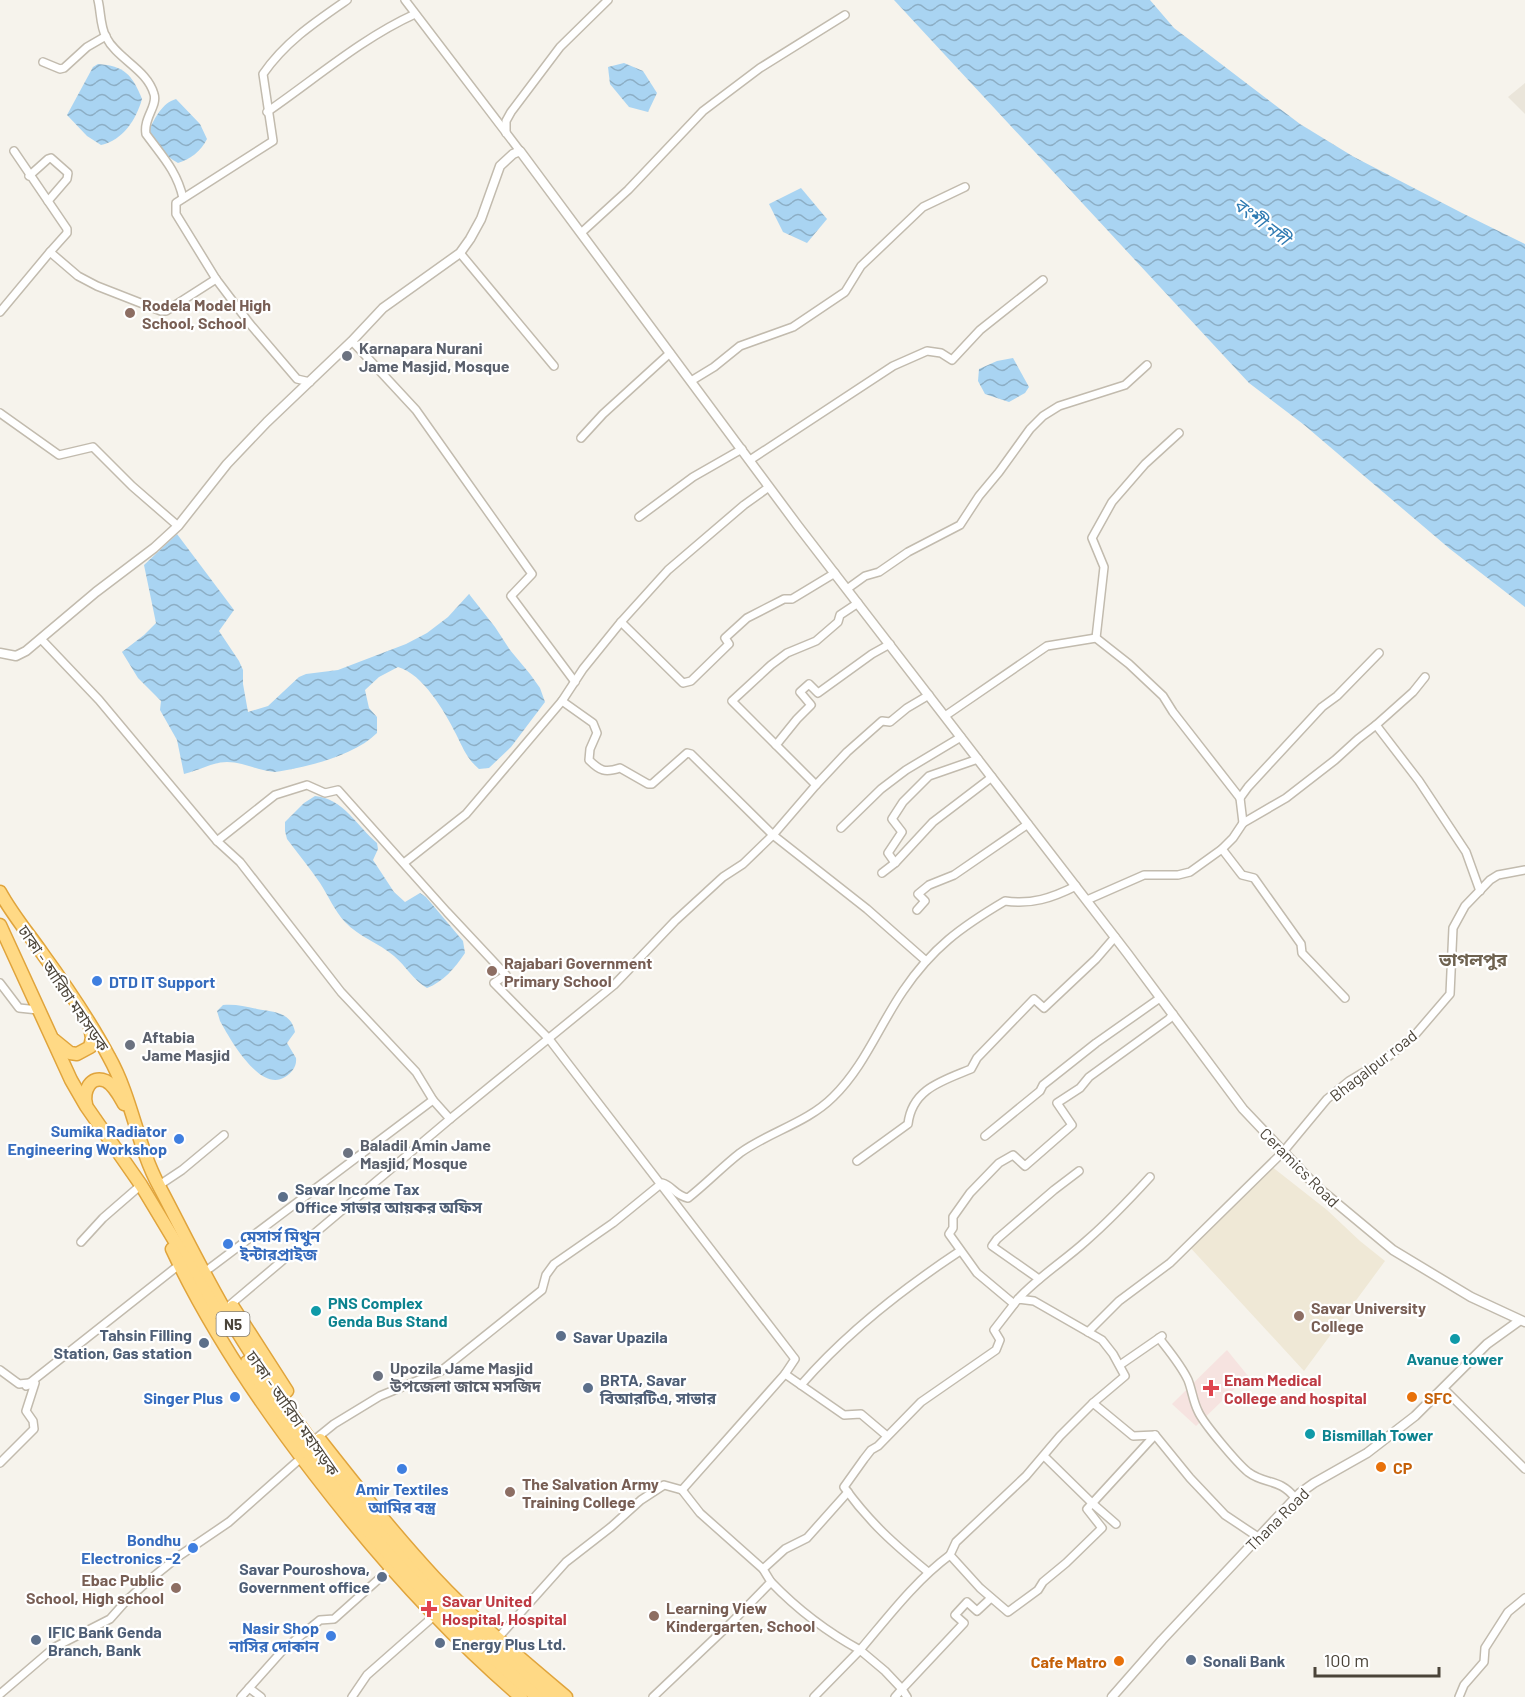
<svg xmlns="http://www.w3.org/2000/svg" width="1525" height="1697" font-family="Barlow,'Noto Sans Bengali',sans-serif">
<defs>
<pattern id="water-waves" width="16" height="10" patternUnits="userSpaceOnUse" patternTransform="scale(1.5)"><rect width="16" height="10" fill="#a9d4f2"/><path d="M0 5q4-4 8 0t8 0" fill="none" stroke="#8caec5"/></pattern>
</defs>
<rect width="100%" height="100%" fill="#f6f3ec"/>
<path fill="#eae5da" d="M1525,83V114L1508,97Z"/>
<path fill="#efe8d6" d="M1271,1166L1327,1210L1360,1241L1385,1261L1304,1371L1186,1243Z"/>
<path fill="#f6e3e0" d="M1227,1350L1248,1376L1196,1426L1172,1404Z"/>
<g fill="url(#water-waves)">
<path d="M894,0H1150L1174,28L1300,124L1354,157L1462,213L1525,244V607L1450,549L1303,424L1249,383Z"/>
<path d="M624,63L643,71L657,93L648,112L629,107L610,84L608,67Z"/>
<path d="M98,64C124,66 132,74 142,99C136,120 123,140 101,145L87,136L67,115L93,67Z"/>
<path d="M176,99L200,124L207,139C201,151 191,159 178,163C164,155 155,145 149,130C155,118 162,103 176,99Z"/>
<path d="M801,188L827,219L807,243L783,232L769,204Z"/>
<path d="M1013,358L1029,387L1025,393L1009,402L985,394L978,381L979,369L997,361Z"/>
<path d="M177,534L234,610L219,631L239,661L243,670V684L248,712L268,706L299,677L306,674L338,670L406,644L427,633L448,617L469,594L495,627L510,650L530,674L540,688L545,702L511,747L489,768L479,769C467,759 463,748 456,734C445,712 423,674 398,667L379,677L365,690L369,708L377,717V733C354,756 307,767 275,772C258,771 244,762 227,762C212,762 198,771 184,774L177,740L160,710L161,701L138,678L122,652L144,635L156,623L144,565Z"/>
<path d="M315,796C343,798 358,827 377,843L378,849L373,860L394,892L405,902L420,893L426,897L463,941L465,953C455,968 443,982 427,988C413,980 406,966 394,956C379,943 359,937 345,922C334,910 329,897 320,883C310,868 298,854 287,839L285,831V822L304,803Z"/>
<path d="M223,1005C235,1004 245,1006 257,1009C272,1012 291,1011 295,1032L287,1043L296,1058C297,1066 292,1073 285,1077C260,1093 230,1039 220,1021L217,1011Z"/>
</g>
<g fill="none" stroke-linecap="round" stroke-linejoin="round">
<g stroke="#c2bbae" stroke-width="10">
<g id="minor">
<path d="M98,0C101,12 100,26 106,37C117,59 147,69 154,94C158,106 143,118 146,134C162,156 177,171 183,198"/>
<path d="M405,0L520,151"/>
<path d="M43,62L60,69L64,68L87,47L106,36"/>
<path d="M267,112C315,79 362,38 415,14"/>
<path d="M506,133V121L511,112L560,47L608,0"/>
<path d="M14,151L67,229V233L50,252L78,276L97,286L161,311H166L216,279"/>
<path d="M29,176L48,159L51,158L68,173L67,179L48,201"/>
<path d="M581,233L628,190L703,111L760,68L845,15"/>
<path d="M460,253L554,366"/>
<path d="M0,312L50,252"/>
<path d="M352,341L416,410L532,574L511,596L575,682"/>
<path d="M691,381L714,367L740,346L793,327L845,292L861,266L923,207L965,187"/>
<path d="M310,382L297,379L250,324L216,279L176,214V203L273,141L263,74C285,42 315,22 347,0"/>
<path d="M0,413L59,455L93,447L132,486L178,526"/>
<path d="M581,438L603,414L670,353"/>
<path d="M750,460L893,366L927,351L941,353L952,360L980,330L1043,280"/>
<path d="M639,517L693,477L742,449"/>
<path d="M847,589L865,576L879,572L908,552L960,525L979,496L999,472L1030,429L1043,416L1059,406L1125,385L1147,365"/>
<path d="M621,622L683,683L691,681L729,644L725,638L747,618L784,599H792L835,573"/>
<path d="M1096,638L1104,567L1092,538L1112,502L1145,464L1179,433"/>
<path d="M41,639L99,700L217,841L240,862L341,992L416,1072L433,1100L210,1268"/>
<path d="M1425,677L1413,692L1376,725L1419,781L1466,852L1480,891"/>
<path d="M562,701L593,723L597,733L590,749L589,760C600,771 605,773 620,768L648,784H652L687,753L691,754L773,835L816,785L847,752L882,721L890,722L907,708L929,695"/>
<path d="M945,716L1047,646L1096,638L1129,664L1163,696L1173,712L1240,798"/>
<path d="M776,745L732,701L771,665L787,653L816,641L838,622L840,615L858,603"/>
<path d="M816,785L776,745L797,719L811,705L800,692L809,684L818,693L872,654L890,644"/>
<path d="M1243,823L1240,798L1248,787L1322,707L1337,696L1379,653"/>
<path d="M841,828L881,789L906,770L961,737"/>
<path d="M217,841L275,795L307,785L325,793L338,790L447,912L506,975L494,983L549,1039L795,1359L785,1374"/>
<path d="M1222,849L1242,875L1254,878L1301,944L1302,953L1345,998"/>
<path d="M404,863L466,814L562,701L583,669L621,622L668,570L744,505L769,487"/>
<path d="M895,863L888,853L902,832L892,819L903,802L929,776L978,759"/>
<path d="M882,873L895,863L933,822L992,777"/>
<path d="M1087,900L1144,875H1178L1190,872L1222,849L1233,838L1243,823L1286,798L1335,760L1358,739L1376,725"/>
<path d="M917,910L925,901L918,894L929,885L954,875L1028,824"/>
<path d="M0,983L19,1008L38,1010"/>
<path d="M433,1100L450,1119"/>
<path d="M985,1136L1040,1091L1043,1085L1096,1043L1160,998"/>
<path d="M857,1161L908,1124C912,1089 942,1081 971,1069L977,1058L1034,999L1044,1008L1096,959L1115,937"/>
<path d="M158,1186L182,1170L224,1135"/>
<path d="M81,1242L103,1218L141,1185"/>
<path d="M1039,1279L992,1246L997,1239L1054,1190L1079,1171"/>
<path d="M1018,1299C1038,1277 1064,1261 1086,1241C1109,1221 1129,1200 1150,1177"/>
<path d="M231,1304L450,1119L614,985L675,921L723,877L743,864L773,835L867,909L926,961"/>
<path d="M1014,1304L977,1273L949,1234L953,1228V1217L970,1193L999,1163L1013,1155L1025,1166L1072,1125L1057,1103L1080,1088L1089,1077L1169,1019L1173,1014"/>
<path d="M1088,1332L1119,1301L1170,1263L1283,1152L1327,1099L1349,1081L1384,1060L1414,1036L1450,994L1453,928L1465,906L1490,880L1498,875L1525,870"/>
<path d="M1159,1338C1169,1351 1181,1365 1188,1380C1192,1390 1193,1401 1198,1411C1203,1423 1237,1463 1248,1472C1265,1485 1280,1478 1295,1498"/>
<path d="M1120,1365L1162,1336"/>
<path d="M0,1370L19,1384L29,1383"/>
<path d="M801,1385C847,1332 901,1290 960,1251"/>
<path d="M1443,1388L1525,1469"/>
<path d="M318,1437L334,1424L380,1396L441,1371L542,1290L546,1275L554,1264L613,1223L662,1183C673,1186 674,1195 688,1198C706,1184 722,1167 740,1153C769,1132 807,1123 833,1097C864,1067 879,1026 903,991C932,948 961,927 1005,901C1031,905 1052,898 1076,886"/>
<path d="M1044,1456L1092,1503L1116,1524"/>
<path d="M0,1463L34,1429L33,1421L26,1411L35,1383L26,1386L179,1265"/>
<path d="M682,1490L700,1513L763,1569"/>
<path d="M950,1555L956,1542L1026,1476L1060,1436L1093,1403L1133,1436L1155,1435"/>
<path d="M928,1572C894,1544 870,1523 844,1487L864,1459L871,1450L878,1446L921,1402L996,1350L1000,1340L994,1330L1018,1299L1034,1301L1102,1340L1113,1354L1125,1376L1093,1403"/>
<path d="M771,1582C797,1609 827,1632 860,1650L814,1697"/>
<path d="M498,1638L566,1562L611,1527L641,1500L664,1485L682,1490L785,1374L844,1415L861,1414L887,1436"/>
<path d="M249,1688L261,1697"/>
<path d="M0,1694L55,1647L110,1619L126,1601L148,1581L179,1556L229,1522L301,1458"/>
<path d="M241,1697L283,1650L320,1620L334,1619L390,1569"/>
<path d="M352,1697L367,1675L434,1616"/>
<path d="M653,1697L732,1622L771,1582L763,1569L785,1549L807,1538L848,1492"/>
<path d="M895,1697L902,1689L885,1671L860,1650C888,1617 915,1581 950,1555L980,1588L1008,1612L1038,1590L1043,1582L1066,1563L1102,1528L1087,1509L1155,1435L1190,1478L1225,1515L1258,1537"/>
<path d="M907,1697L902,1689L964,1623L955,1615L967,1602L977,1611L991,1598"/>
<path d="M1459,1697L1464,1685L1484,1662L1485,1648L1508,1612L1525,1598"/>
</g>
</g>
<g stroke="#c2bbae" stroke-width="11">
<g id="tertiary">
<path d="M0,653L16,656L26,651L96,592L154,548L178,526L227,464L267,422L352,341L383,308L460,253L470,239L481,219L500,166L513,154L520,151L798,526L1127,953L1243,1109L1316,1186L1393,1250L1471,1297L1525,1322"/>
<path d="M1112,1697L1162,1640L1300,1493L1314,1483L1367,1453L1415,1416L1487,1344L1519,1321"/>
</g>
</g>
<g stroke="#e0a43c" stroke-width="15">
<g id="trunk">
<path d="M0,892C12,914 28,933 42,953C66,986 90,1021 109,1057C132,1098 137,1145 159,1186C186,1237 211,1290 242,1339C300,1432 368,1521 445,1600C478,1634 515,1666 551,1697"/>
<path d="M0,925L71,1080L86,1106L141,1185L218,1313"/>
<path d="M54,1040L70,1053L77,1054L90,1047L92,1038L90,1027"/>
<path d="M86,1104C83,1092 90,1074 106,1081C114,1085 120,1097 124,1104"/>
<path d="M172,1249C210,1330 260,1404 315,1475C377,1556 443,1630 521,1697"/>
<path d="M233,1307L287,1391"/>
<path d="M247,1362C291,1430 338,1499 393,1559C438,1608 487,1653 537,1697"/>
<path d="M320,1440C357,1487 394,1534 434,1577C474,1620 521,1659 566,1697"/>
</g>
</g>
<use href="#minor" stroke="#fff" stroke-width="7"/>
<use href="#tertiary" stroke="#fff" stroke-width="8"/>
<use href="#trunk" stroke="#ffd985" stroke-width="12"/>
</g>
<g fill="#8d6e63" stroke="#fff" stroke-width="2">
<circle cx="130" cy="313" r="6"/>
<circle cx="492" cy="971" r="6"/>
<circle cx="1299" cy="1316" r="6"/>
<circle cx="510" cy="1492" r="6"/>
<circle cx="176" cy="1588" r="6"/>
<circle cx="654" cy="1616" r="6"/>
</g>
<g fill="#6b7280" stroke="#fff" stroke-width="2">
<circle cx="347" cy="356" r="6"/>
<circle cx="130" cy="1045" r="6"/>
<circle cx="348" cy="1153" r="6"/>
<circle cx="378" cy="1376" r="6"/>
</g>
<g fill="#3f7fe0" stroke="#fff" stroke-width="2">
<circle cx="97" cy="981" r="6"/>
<circle cx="179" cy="1139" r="6"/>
<circle cx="228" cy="1244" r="6"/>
<circle cx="235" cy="1397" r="6"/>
<circle cx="402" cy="1469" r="6"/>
<circle cx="193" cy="1548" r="6"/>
<circle cx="331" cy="1636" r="6"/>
</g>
<g fill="#5c6f8a" stroke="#fff" stroke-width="2">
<circle cx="283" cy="1197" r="6"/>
<circle cx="561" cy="1336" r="6"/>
<circle cx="204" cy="1343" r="6"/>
<circle cx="588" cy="1388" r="6"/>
<circle cx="382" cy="1577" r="6"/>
<circle cx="36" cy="1640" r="6"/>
<circle cx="440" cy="1643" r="6"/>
<circle cx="1191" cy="1660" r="6"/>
</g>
<g fill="#0f9aa8" stroke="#fff" stroke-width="2">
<circle cx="316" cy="1311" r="6"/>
<circle cx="1455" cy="1339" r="6"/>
<circle cx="1310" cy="1434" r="6"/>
</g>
<g fill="#e0444e" stroke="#fff" stroke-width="2">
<path d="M1208 1379h6v6h6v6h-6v6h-6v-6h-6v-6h6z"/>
<path d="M426 1600h6v6h6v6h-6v6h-6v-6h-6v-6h6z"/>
</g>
<g fill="#e8710a" stroke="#fff" stroke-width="2">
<circle cx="1412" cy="1397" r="6"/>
<circle cx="1381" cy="1467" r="6"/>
<circle cx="1119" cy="1661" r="6"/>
</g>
<g text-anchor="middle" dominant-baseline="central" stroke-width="4.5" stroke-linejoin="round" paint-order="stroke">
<rect fill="#fff" stroke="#817c74" stroke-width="1.5" x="216.5" y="1312" width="33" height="24" rx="4.5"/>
<g font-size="15" font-weight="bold" fill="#4b4439">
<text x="233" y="1324">N5</text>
</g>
<g font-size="16" font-weight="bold" fill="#785e54" stroke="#fff" text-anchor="start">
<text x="142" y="304">Rodela Model High<tspan x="142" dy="18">School, School</tspan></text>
<text x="504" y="962">Rajabari Government<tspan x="504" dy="18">Primary School</tspan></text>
<text x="1311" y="1307">Savar University<tspan x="1311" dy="18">College</tspan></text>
<text x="522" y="1483">The Salvation Army<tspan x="522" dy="18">Training College</tspan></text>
<text x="164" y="1579" text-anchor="end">Ebac Public<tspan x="164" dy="18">School, High school</tspan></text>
<text x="666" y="1607">Learning View<tspan x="666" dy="18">Kindergarten, School</tspan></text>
</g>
<g font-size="16" font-weight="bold" fill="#5b616d" stroke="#fff" text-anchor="start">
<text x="359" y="347">Karnapara Nurani<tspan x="359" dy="18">Jame Masjid, Mosque</tspan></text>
<text x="142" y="1036">Aftabia<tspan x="142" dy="18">Jame Masjid</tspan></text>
<text x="360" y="1144">Baladil Amin Jame<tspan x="360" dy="18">Masjid, Mosque</tspan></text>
<text x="390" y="1367">Upozila Jame Masjid<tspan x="390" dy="18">উপজেলা জামে মসজিদ</tspan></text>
</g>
<g font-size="16" font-weight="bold" fill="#366cbe" stroke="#fff" text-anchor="end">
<text x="109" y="981" text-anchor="start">DTD IT Support</text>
<text x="167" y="1130">Sumika Radiator<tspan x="167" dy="18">Engineering Workshop</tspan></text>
<text x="240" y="1235" text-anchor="start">মেসার্স মিথুন<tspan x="240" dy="18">ইন্টারপ্রাইজ</tspan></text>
<text x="223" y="1397">Singer Plus</text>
<text x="402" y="1488" text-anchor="middle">Amir Textiles<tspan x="402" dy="18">আমির বস্ত্র</tspan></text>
<text x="181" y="1539">Bondhu<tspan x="181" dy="18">Electronics -2</tspan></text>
<text x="319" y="1627">Nasir Shop<tspan x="319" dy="18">নাসির দোকান</tspan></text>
</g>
<g font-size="16" fill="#4b4439" stroke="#fff">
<text transform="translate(64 988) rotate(56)">ঢাকা - আরিচা মহাসড়ক</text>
<text transform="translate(1373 1065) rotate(-38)">Bhagalpur road</text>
<text transform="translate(1300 1167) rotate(45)">Ceramics Road</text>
<text transform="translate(293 1413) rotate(55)">ঢাকা - আরিচা মহাসড়ক</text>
<text transform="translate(1277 1519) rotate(-45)">Thana Road</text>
</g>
<g font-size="16" font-weight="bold" fill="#4e5e75" stroke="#fff" text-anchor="start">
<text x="295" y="1188">Savar Income Tax<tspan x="295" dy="18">Office সাভার আয়কর অফিস</tspan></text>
<text x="192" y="1334" text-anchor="end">Tahsin Filling<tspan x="192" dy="18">Station, Gas station</tspan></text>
<text x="573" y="1336">Savar Upazila</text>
<text x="600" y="1379">BRTA, Savar<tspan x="600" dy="18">বিআরটিএ, সাভার</tspan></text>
<text x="370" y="1568" text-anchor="end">Savar Pouroshova,<tspan x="370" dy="18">Government office</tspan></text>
<text x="48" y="1631">IFIC Bank Genda<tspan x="48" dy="18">Branch, Bank</tspan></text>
<text x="452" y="1643">Energy Plus Ltd.</text>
<text x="1203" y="1660">Sonali Bank</text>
</g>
<g font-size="16" font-weight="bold" fill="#0d838f" stroke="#fff" text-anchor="start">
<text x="328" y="1302">PNS Complex<tspan x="328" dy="18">Genda Bus Stand</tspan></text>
<text x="1455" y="1358" text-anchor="middle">Avanue tower</text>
<text x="1322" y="1434">Bismillah Tower</text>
</g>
<g font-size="16" font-weight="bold" fill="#be3a42" stroke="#fff" text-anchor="start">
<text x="1224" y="1379">Enam Medical<tspan x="1224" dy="18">College and hospital</tspan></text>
<text x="442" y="1600">Savar United<tspan x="442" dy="18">Hospital, Hospital</tspan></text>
</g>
<g font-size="16" font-weight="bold" fill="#c56008" stroke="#fff" text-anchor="start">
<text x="1424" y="1397">SFC</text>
<text x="1393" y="1467">CP</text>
<text x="1107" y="1661" text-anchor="end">Cafe Matro</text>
</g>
<g font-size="18" font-style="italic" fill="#2e7ab2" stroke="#fff">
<text transform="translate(1262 221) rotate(37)">বংশী নদী</text>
</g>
<g font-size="18" font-weight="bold" fill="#6e6250" stroke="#fff">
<text x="1473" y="959">ভাগলপুর</text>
</g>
</g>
<path d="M1315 1667v9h124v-9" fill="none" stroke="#4b4439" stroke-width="3"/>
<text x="1324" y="1667" font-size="18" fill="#4b4439" stroke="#ffffff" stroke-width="4.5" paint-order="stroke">100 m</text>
</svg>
